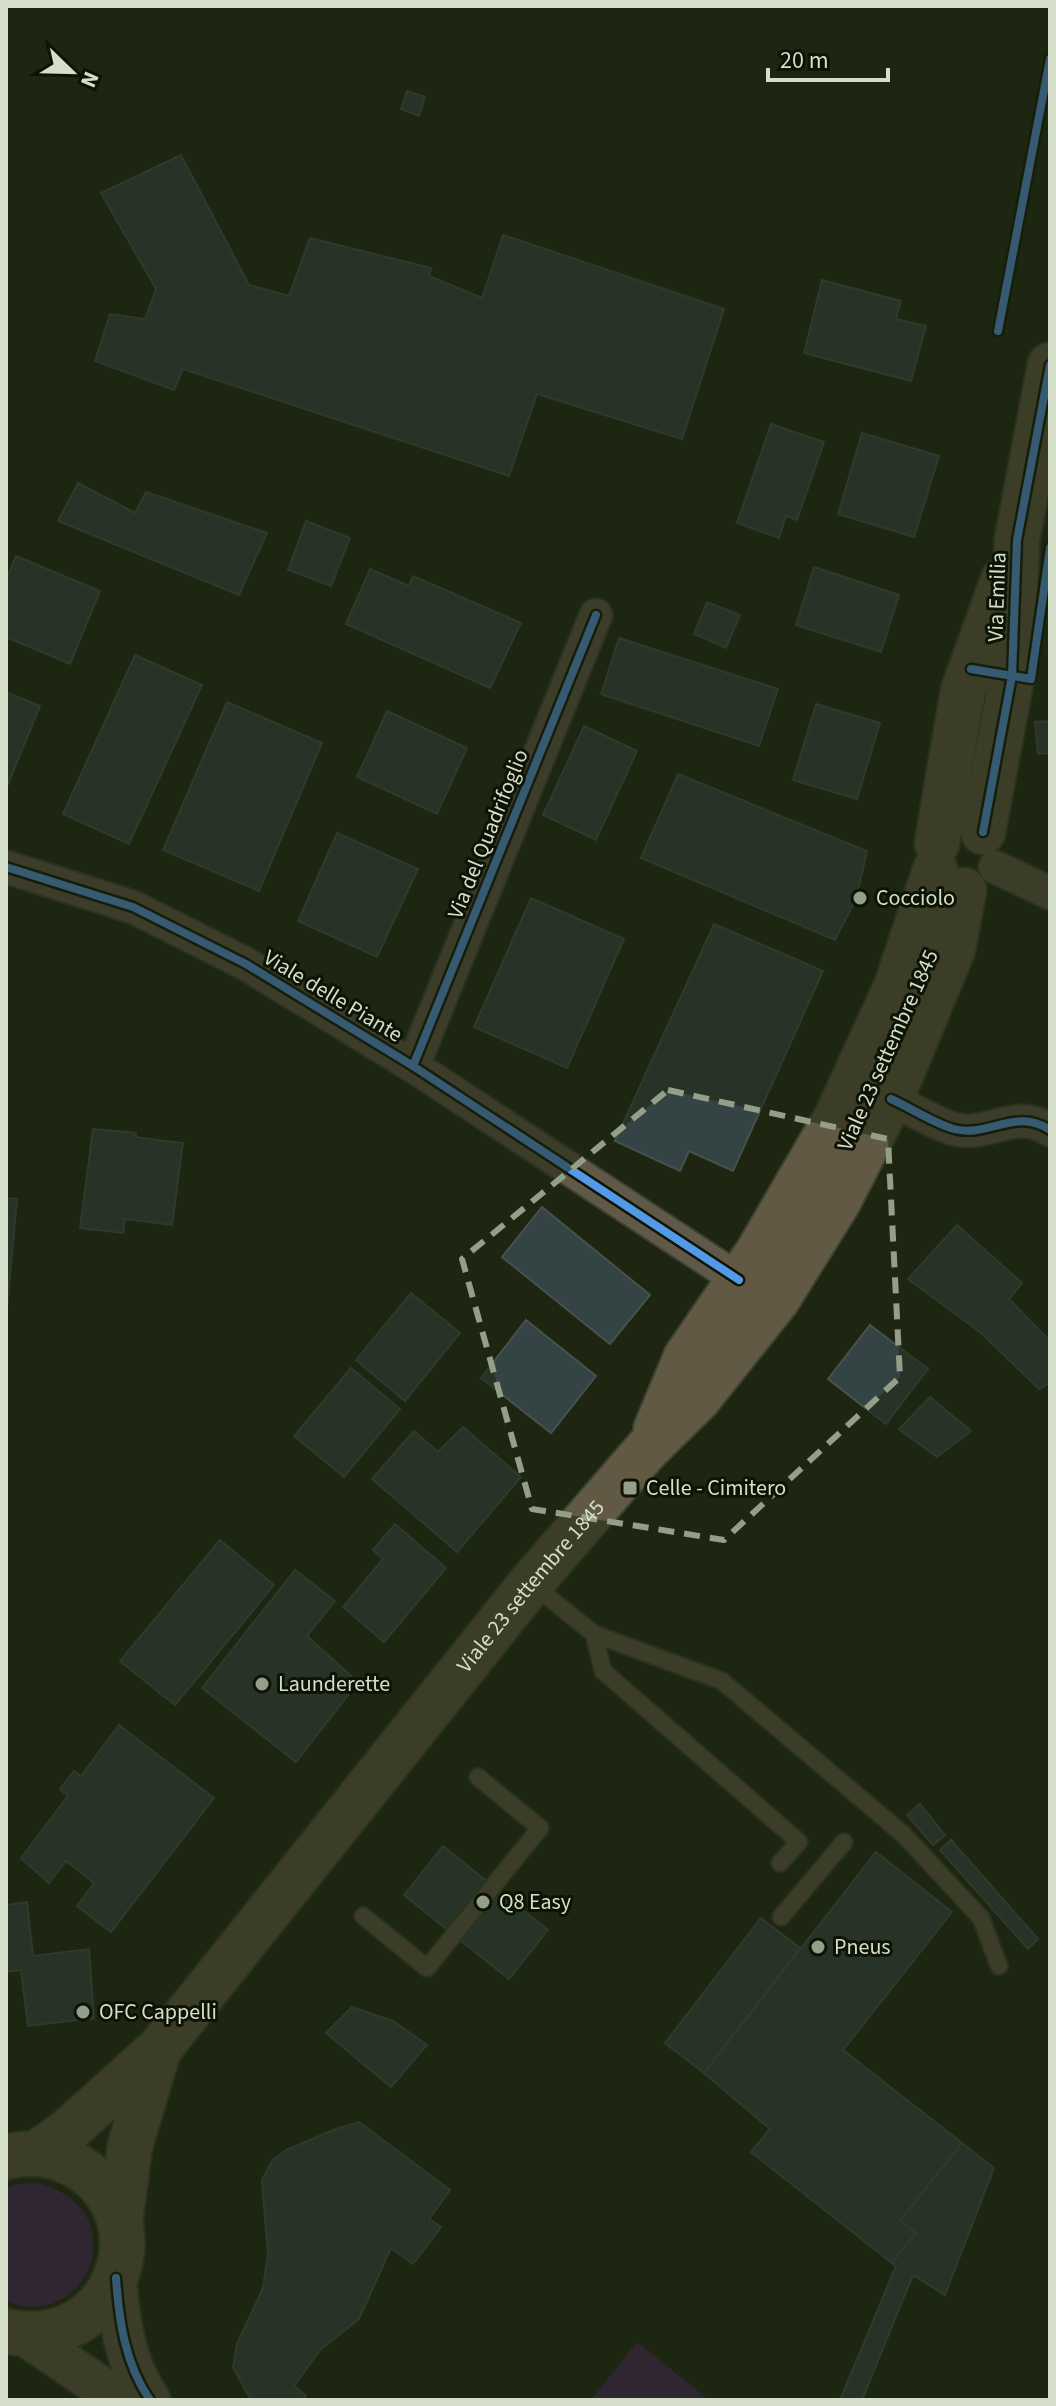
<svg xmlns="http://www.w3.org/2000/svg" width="1056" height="2406" font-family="'Source Sans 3',sans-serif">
<rect width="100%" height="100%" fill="#1e2611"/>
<g fill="#45275c">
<path d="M38,2183C139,2210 86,2335 6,2301V2189L16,2184Z"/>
<path d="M637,2342L709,2400H591Z"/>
</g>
<g fill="#344343" stroke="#47514e" stroke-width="2">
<path d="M407,91L425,97L419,116L401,109Z"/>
<path d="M181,155L249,285L289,296L310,238L431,268L429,276L482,298L503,235L724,309L682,439L537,394L509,476L183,369L174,390L95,361L110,314L145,319L156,289L101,193Z"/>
<path d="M822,280L901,301L896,319L926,326L911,381L804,353Z"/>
<path d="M771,424L824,442L797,520L786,516L779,538L737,523Z"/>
<path d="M862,433L939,456L914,537L838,514Z"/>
<path d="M78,483L135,513L146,492L267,533L239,595L58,521Z"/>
<path d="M306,521L350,538L331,586L288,570Z"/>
<path d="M16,556L100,591L70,664L6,637V580Z"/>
<path d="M814,567L899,595L881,652L796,625Z"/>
<path d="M370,569L409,586L413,576L521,623L490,688L346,624Z"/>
<path d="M707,602L740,615L726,648L694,634Z"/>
<path d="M619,638L778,689L759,746L601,694Z"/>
<path d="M135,655L202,685L129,844L63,814Z"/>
<path d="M6,692L40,706L6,789Z"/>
<path d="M227,702L322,743L259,891L163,850Z"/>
<path d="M816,704L880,723L857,799L793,780Z"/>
<path d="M387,711L467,748L437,814L357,777Z"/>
<path d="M1050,721V753L1038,754L1035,722Z"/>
<path d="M584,726L637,751L596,840L543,815Z"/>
<path d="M678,774L867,851L856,899L835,940L641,858Z"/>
<path d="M337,833L418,869L377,957L298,921Z"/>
<path d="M531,898L624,939L567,1068L474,1027Z"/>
<path d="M714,924L823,971L733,1171L689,1151L680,1171L615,1141Z"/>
<path d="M93,1129L136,1133L135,1137L183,1143L172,1225L125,1219L123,1233L80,1228Z"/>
<path d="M6,1198L17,1199L6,1320Z"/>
<path d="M542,1207L650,1295L610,1344L502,1257Z"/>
<path d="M957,1225L1022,1283L1009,1299L1050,1341V1383L1039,1389L980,1332L908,1279Z"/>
<path d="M411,1293L460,1333L405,1401L356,1360Z"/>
<path d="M526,1320L596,1376L551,1433L481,1378Z"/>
<path d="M870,1325L928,1369L886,1424L828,1379Z"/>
<path d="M351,1368L400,1409L344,1477L294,1436Z"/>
<path d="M930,1397L971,1431L937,1457L899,1429Z"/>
<path d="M463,1427L521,1477L457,1552L372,1479L414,1431L438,1452Z"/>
<path d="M395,1524L446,1568L384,1642L343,1607L383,1559L373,1550Z"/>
<path d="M220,1540L274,1585L175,1705L120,1661Z"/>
<path d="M295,1570L335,1601L307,1636L358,1682L296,1762L202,1688Z"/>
<path d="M119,1725L214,1798L111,1932L77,1906L94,1883L66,1861L49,1883L21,1858L68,1796L60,1789L74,1771L81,1776Z"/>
<path d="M920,1804L945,1835L933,1845L907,1815Z"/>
<path d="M951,1840L1038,1939L1028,1949L940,1850Z"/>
<path d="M443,1846L548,1930L509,1979L404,1895Z"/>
<path d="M876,1852L952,1912L843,2050L962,2143L900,2221L916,2233L892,2263L751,2152L770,2129L704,2073Z"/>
<path d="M27,1902L33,1956L89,1949L94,2018L28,2026L21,1970L6,1972V1905Z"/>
<path d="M761,1918L800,1948L704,2073L665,2043Z"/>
<path d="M352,2007L393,2021L427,2045L391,2087L326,2033Z"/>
<path d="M359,2122L450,2190L429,2219L441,2227L413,2264L391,2248L359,2319L320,2350L294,2386L306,2396L304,2400H251L233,2367L237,2344L263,2288L268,2254L262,2180L272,2161L286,2150L333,2130Z"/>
<path d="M962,2143L994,2168L945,2295L913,2275L862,2400H840L896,2266L892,2263L916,2233L900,2221Z"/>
</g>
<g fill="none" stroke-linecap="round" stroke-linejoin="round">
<g stroke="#3a4230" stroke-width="20">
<g id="service">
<path d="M532,1584L594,1634L722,1681L904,1835L981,1918L999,1966"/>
<path d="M594,1634L603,1671L799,1842L780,1863"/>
<path d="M363,1916L427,1968L540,1828L478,1777"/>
<path d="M781,1917L844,1842"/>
</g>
</g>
<g stroke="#3a4230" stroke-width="36">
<g id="minor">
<path d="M6,867L133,907L246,964L413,1066L739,1280"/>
<path d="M995,867L1050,893"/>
<path d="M413,1066L596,615"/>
<path d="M891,1099C911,1108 933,1123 954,1129C989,1138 1015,1107 1050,1130"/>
</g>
</g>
<g stroke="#3a4230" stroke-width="44">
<g id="tertiary">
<path d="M116,2278C119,2321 125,2364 150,2400"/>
<path d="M26,2336L120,2400"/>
</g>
</g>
<g stroke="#3a4230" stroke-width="48">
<g id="secondary">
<path d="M983,832L1012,676L1017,540L1050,365"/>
<path d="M937,843L963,691L1003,580"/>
<path d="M656,1429L686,1357L758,1252L837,1116L896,987L935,870"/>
<path id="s1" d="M37,2153L68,2131L160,2048L531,1583L647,1449L698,1399L777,1300L838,1202L891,1099L953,949L964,890"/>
<path d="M6,2157C30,2151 55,2154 77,2166C167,2221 112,2356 6,2331"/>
<path d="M120,2222L130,2146L159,2049"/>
</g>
</g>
<use href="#service" stroke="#615947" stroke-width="16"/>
<use href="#minor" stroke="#615947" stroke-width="32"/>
<use href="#tertiary" stroke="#615947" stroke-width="40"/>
<use href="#secondary" stroke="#625944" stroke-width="44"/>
<g stroke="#0e1405" stroke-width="13">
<g id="cycleway">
<path d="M998,331L1050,59"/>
<path d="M971,669L1031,679L1050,548"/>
<path d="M983,832L1012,676L1017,540L1050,365"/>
<path d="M6,867L133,907L246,964L413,1066L739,1280"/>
<path d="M413,1066L596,615"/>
<path d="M891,1099C911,1108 933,1123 954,1129C989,1138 1015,1107 1050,1130"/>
<path d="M116,2278C119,2321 125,2364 150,2400"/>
</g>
</g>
<use href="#cycleway" stroke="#5399e6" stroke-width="8"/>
</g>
<path d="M0 0H1056V2406H0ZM668,1090L888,1139L900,1377L724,1540L532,1509L462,1259Z" fill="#1e2611" fill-opacity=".55" fill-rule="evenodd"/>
<path fill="none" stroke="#959e89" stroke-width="6" stroke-dasharray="16 10" stroke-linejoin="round" d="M668,1090L888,1139L900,1377L724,1540L532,1509L462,1259Z"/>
<g fill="#959e89" stroke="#0e1405" stroke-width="3">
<circle cx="860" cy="898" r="8"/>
<rect x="622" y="1480" width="16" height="16" rx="4"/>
<circle cx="262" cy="1684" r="8"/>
<circle cx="483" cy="1902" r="8"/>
<circle cx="818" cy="1947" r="8"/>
<circle cx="83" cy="2012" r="8"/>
</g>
<g text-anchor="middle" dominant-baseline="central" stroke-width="6" stroke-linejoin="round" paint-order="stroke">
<g font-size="22" fill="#d5dec9" stroke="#0e1405">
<text transform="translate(997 597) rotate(-88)">Via Emilia</text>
<text transform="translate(488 834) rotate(-68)">Via del Quadrifoglio</text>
<text transform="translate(333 996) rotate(31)">Viale delle Piante</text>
<text transform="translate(888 1050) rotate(-66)">Viale 23 settembre 1845</text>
<text stroke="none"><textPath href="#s1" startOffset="754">Viale 23 settembre 1845</textPath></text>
</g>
<g font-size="22" fill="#d5dec9" stroke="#0e1405" text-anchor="start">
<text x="876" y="898">Cocciolo</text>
<text x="646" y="1488">Celle - Cimitero</text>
<text x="278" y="1684">Launderette</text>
<text x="499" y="1902">Q8 Easy</text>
<text x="834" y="1947">Pneus</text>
<text x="99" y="2012">OFC Cappelli</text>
</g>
</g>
<rect width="1056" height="2406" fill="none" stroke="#d5dec9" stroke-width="16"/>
<g transform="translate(72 72) rotate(113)" stroke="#0e1405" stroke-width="6" paint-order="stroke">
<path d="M0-6L14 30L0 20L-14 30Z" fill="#d5dec9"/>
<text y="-12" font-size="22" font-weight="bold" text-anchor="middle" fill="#d5dec9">N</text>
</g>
<path d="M768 68v12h120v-12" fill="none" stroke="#d5dec9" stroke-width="4"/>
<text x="780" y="68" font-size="24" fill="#d5dec9" stroke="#0e1405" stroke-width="6" paint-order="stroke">20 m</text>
</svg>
